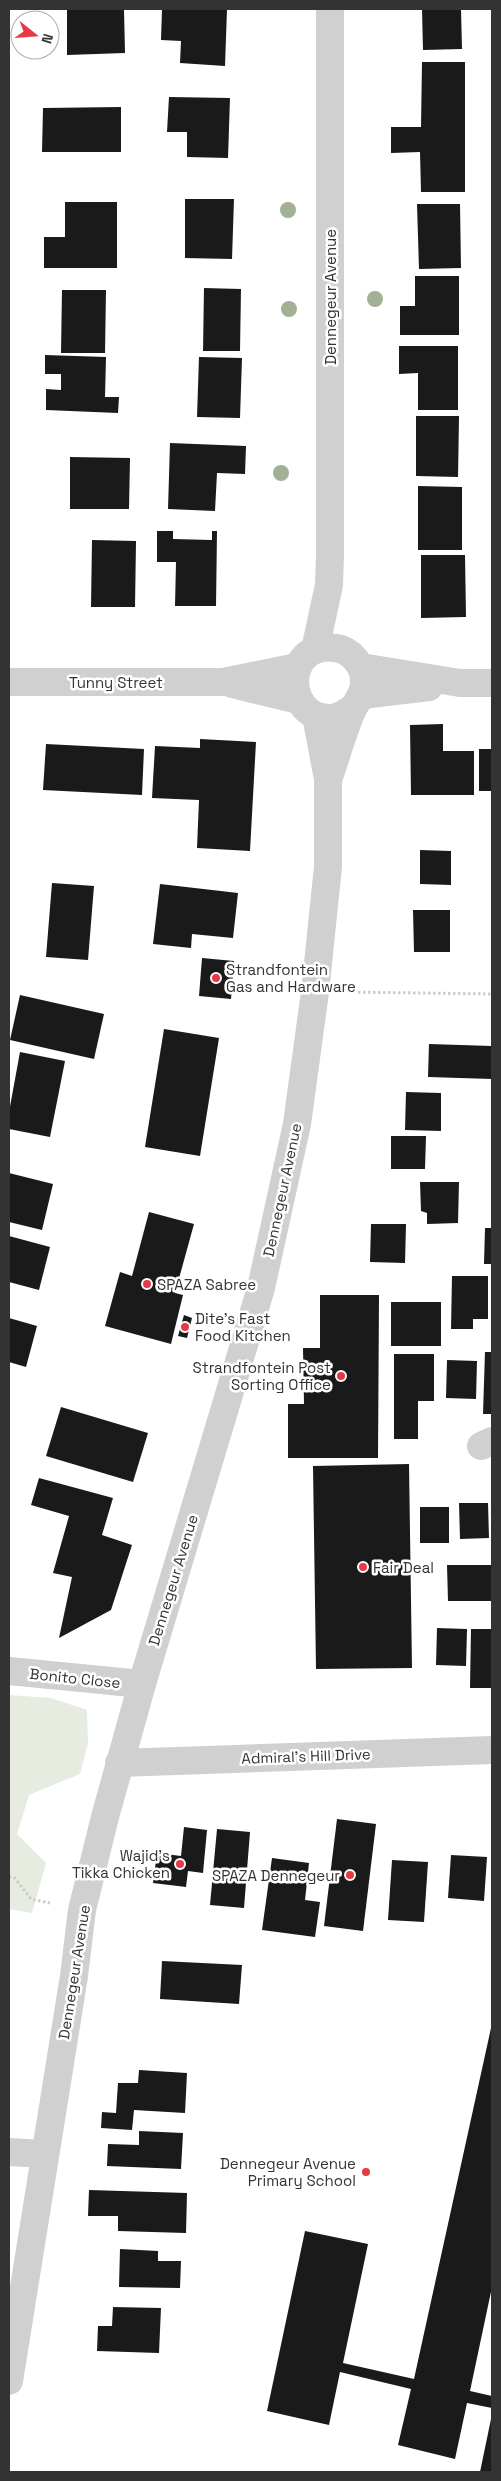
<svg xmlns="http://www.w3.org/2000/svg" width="501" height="2481" font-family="'Space Grotesk',sans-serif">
<rect width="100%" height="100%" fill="#fff"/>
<path fill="#e6ecdf" d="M9,1695L51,1698L87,1710L88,1743L80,1774L29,1795L17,1834L46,1863L32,1913L9,1909Z"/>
<g fill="#1a1a1a">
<path d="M162,9H227L225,66L180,63L181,41L161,40Z"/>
<path d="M422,9H461L462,49L423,50Z"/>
<path d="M67,10H124L125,53L67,55Z"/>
<path d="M422,62H465V192H421L420,152L391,153V127H421Z"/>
<path d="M169,97L230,98L228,158L187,157V132H167Z"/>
<path d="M121,107V152H42L43,108Z"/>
<path d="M185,199H234L232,259L185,258Z"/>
<path d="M65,202H117V268H44V237H65Z"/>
<path d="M417,204H460L461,268L419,269Z"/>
<path d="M415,276H459V335H400V306H415Z"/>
<path d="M204,288L241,289L240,351H203Z"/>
<path d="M62,290H106L105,353H61Z"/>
<path d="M399,346H458V410H418V373L399,374Z"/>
<path d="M45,355L106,357L105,397H119L118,413L46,410V389L61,390V374H45Z"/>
<path d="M199,357L242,358L240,418L197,417Z"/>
<path d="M416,416H459L458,477L416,476Z"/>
<path d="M170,443L246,446L245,474L217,473L215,511L168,509Z"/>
<path d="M70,457L130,458L129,509H70Z"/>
<path d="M418,486L462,487V550H418Z"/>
<path d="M157,531H173V539L212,540V531H217L216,606H175L176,562H157Z"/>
<path d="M92,540L136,541L135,607H91Z"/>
<path d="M421,555H465L466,617L421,618Z"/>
<path d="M443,724V751H474V795H411L410,725Z"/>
<path d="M200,739L256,742L250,851L197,848L199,800L152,798L155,746L200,748Z"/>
<path d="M46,744L144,749L142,795L43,790Z"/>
<rect x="479" y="749" width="13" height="42"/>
<path d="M420,850L451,851V885L420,884Z"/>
<path d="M52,883L94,886L88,960L46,957Z"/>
<path d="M160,884L238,893L233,938L192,934L191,948L153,944Z"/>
<path d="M413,910H450V952H414Z"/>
<path d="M202,958L234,961L231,999L199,996Z"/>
<path d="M20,995L104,1014L94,1059L10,1040Z"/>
<path d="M164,1029L219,1038L200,1156L145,1147Z"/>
<path d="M429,1044L492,1046V1079L428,1077Z"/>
<path d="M20,1052L65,1061L50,1137L9,1129V1112Z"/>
<path d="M406,1092L441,1093V1131L405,1130Z"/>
<path d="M391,1136H426L425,1169H391Z"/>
<path d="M9,1173L53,1184L42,1230L9,1222Z"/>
<path d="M420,1182H459L458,1223L427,1224V1213L421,1211Z"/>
<path d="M149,1212L194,1224L175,1293L183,1295L171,1344L105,1326L120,1272L132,1276Z"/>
<path d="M371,1224H406L405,1263L370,1262Z"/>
<path d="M485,1228H492V1264H484Z"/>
<path d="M9,1236L50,1247L39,1290L9,1282Z"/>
<path d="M452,1276H488V1319H473V1329H451Z"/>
<path d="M320,1295H379L378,1458H288V1404H304L303,1348H320Z"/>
<rect x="391" y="1302" width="50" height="44"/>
<path d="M184,1315L192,1318L187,1338L178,1336Z"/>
<path d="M9,1318L37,1326L26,1367L9,1362Z"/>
<path d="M485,1352H492V1414H483Z"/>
<path d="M394,1354H434V1401H418V1439H394Z"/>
<path d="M447,1360L477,1361L476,1399L446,1398Z"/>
<path d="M61,1407L148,1433L133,1482L46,1456Z"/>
<path d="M409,1464L412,1668L316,1669L313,1466Z"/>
<path d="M39,1478L113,1498L102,1535L132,1545L111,1610L59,1638L72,1577L53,1573L69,1516L31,1505Z"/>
<path d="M459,1503H488L489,1538L460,1539Z"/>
<rect x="420" y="1507" width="29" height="36"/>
<path d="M447,1565H492V1601H448Z"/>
<path d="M437,1628L467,1629L466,1666L436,1665Z"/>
<path d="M471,1629H492V1688H470Z"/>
<path d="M337,1819L376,1824L363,1931L324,1926Z"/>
<path d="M184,1827L207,1830L203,1873L188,1871L186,1887L153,1883L157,1853L181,1856Z"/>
<path d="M217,1829L250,1832L244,1908L210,1905Z"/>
<path d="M451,1855L487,1857L484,1901L448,1898Z"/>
<path d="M272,1858L309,1863L305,1900L320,1902L315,1937L262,1930Z"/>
<path d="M392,1860L428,1862L424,1922L388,1920Z"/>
<path d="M162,1961L242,1965L239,2004L160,1999Z"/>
<path d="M491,2028L492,2287L470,2391L492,2396V2408L467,2403L455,2459L398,2445L411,2389L340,2372L329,2425L267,2411L305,2231L368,2244L343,2363L414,2379Z"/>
<path d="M139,2070L187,2073L185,2113L134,2110L132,2130L101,2128L102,2112L116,2113L118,2083H138Z"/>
<path d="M139,2131L183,2133L181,2169L107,2166L108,2144L139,2145Z"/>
<path d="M89,2190L187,2193L186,2233L118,2231V2216H88Z"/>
<path d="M120,2249L158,2251V2261H181L180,2288L119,2287Z"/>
<path d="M113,2307L161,2308L159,2353L97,2351L98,2326H112Z"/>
<path d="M491,2419L492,2472H480Z"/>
</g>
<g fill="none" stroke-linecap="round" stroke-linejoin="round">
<g stroke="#cdcdcd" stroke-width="3" stroke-dasharray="2.5 2.5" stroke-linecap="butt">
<path d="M348,992L492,994"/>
<path d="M9,1877H14L31,1899L50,1903"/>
</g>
<g stroke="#d0d0d0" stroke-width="28">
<path d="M315,650L329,585L330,557V9"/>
<path d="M361,667L460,683H492"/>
<path d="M9,682H223L297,667"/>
<path d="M232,684L298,700"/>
<path d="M362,695L429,687"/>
<path d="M329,777C337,755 343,730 353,709C358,699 365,692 364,681C364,666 351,650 336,648C323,646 310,649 302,660C286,682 299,719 330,718C339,718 347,712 354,707"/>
<path d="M481,1446L492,1441"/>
<path d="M9,1671L142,1684"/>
<path d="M119,1763L492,1750"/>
<path d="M9,2152L44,2154"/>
<path d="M9,2381L74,1976L82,1910L105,1817L142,1684L261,1288L297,1124L315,992L328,867V779L316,716"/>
</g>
</g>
<g fill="#a2b095">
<circle cx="288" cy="210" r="8"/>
<circle cx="375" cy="299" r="8"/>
<circle cx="289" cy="309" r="8"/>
<circle cx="281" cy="473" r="8"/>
</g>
<g fill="#e63946" stroke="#fff" stroke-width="2">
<circle cx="216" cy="978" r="5"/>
<circle cx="147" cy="1284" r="5"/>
<circle cx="185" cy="1327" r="5"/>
<circle cx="341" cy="1376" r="5"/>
<circle cx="363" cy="1567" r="5"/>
<circle cx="180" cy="1864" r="5"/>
<circle cx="350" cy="1875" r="5"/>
<circle cx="366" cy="2172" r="5"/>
</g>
<g text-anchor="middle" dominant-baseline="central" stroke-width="5" stroke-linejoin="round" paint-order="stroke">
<g font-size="15" fill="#333" stroke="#fff">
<text transform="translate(330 297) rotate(-90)">Dennegeur Avenue</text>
<text x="116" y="682">Tunny Street</text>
<text transform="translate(282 1190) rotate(-78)">Dennegeur Avenue</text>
<text transform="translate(173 1580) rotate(-73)">Dennegeur Avenue</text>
<text transform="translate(75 1678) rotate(6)">Bonito Close</text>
<text transform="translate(306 1756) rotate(-2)">Admiral's Hill Drive</text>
<text transform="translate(74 1972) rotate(-81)">Dennegeur Avenue</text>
</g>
<g font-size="15" fill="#333" stroke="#fff" text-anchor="start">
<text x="226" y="969">Strandfontein<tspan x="226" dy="17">Gas and Hardware</tspan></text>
<text x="157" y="1284">SPAZA Sabree</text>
<text x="195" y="1318">Dite's Fast<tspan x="195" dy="17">Food Kitchen</tspan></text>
<text x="331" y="1367" text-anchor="end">Strandfontein Post<tspan x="331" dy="17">Sorting Office</tspan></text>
<text x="373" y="1567">Fair Deal</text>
<text x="170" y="1855" text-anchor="end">Wajid's<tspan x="170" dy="17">Tikka Chicken</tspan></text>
<text x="340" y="1875" text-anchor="end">SPAZA Dennegeur</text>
<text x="356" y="2163" text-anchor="end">Dennegeur Avenue<tspan x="356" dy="17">Primary School</tspan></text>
</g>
</g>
<rect width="501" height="2481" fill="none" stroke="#333333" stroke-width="20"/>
<g transform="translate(35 35) rotate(107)"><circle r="24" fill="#ffffff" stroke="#adadad"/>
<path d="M0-4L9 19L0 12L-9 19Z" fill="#e63946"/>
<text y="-8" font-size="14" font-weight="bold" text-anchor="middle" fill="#333333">N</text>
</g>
</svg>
